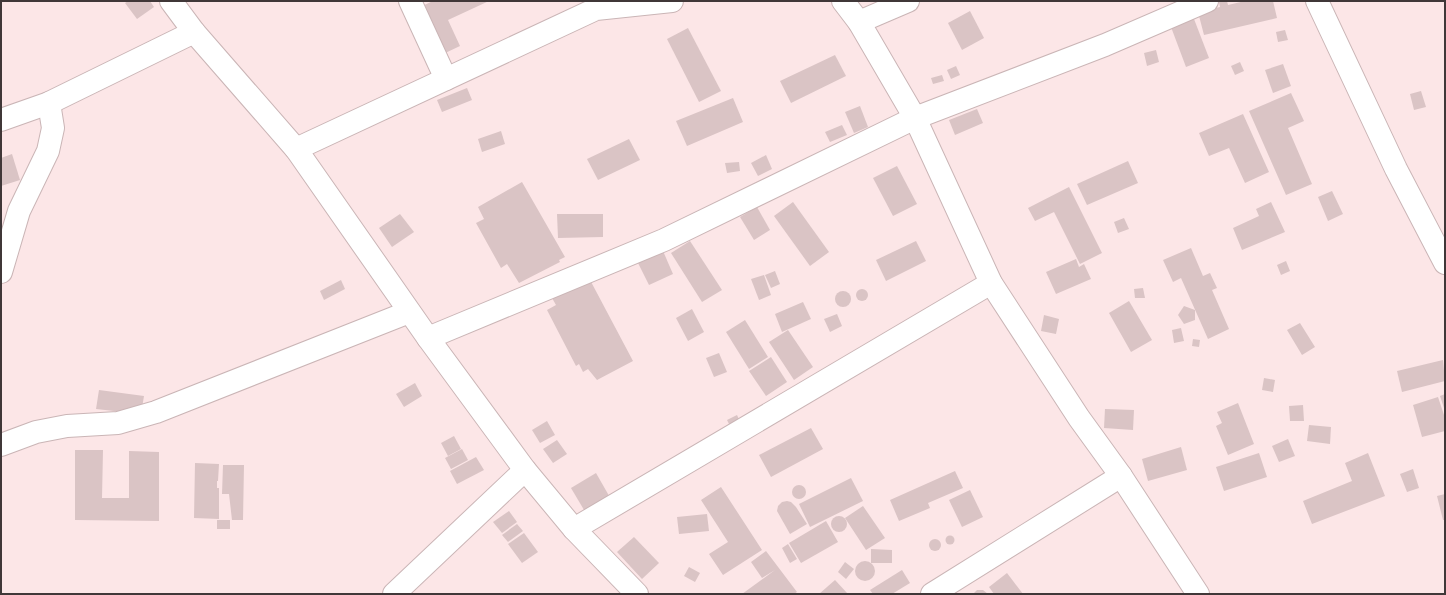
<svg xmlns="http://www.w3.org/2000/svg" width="1446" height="595" font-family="'Space Grotesk',sans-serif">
<rect width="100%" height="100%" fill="#fce6e7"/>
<g fill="#dac4c5">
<path d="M128,1H150L154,7L137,19L125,3Z"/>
<path d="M433,1H489L448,20L460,46L441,55L420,7Z"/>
<path d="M1225,1H1227L1228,5L1245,1H1273L1277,18L1204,35L1198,12L1220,7L1219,2Z"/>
<path d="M970,11L984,38L962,50L948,23Z"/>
<path d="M1194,19L1209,58L1186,67L1171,27Z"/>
<path d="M688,28L721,91L699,102L667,39Z"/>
<path d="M1285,30L1288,40L1278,42L1276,32Z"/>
<path d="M1156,50L1159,62L1147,66L1144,53Z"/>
<path d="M835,55L846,76L791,103L780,81Z"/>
<path d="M1240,62L1244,71L1235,75L1231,66Z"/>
<path d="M1283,64L1291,86L1273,93L1265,70Z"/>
<path d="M956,66L960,75L951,79L947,70Z"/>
<path d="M942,75L944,81L933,84L931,78Z"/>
<path d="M467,88L472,100L442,112L437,100Z"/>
<path d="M1421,91L1426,107L1414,110L1410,94Z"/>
<path d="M1291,93L1304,121L1288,128L1312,184L1286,195L1249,111Z"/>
<path d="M733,98L743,122L687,146L676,121Z"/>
<path d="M860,106L868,127L854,133L845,112Z"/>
<path d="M977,109L983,123L955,135L949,120Z"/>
<path d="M1243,114L1269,172L1245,183L1229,148L1209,156L1199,133Z"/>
<path d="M842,125L847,135L830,142L825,132Z"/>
<path d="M501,131L505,144L482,152L478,139Z"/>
<path d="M629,139L640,160L598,180L587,159Z"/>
<path d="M12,154L20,180L1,186V158Z"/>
<path d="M766,155L772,169L758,176L751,163Z"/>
<path d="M1128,161L1138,183L1087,205L1077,184Z"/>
<path d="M739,162L740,171L727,173L725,163Z"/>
<path d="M897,166L917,204L893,216L873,178Z"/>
<path d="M522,182L565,257L559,260L560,262L519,283L507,264L501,268L476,223L484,219L478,207Z"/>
<path d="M1069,187L1102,253L1080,264L1054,212L1035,221L1028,208Z"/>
<path d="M1332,191L1343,214L1328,221L1318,197Z"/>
<path d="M793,202L829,252L810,266L774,216Z"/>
<path d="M1271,202L1285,232L1242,250L1233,228L1259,216L1256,209Z"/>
<path d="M757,207L770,230L754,240L740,217Z"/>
<path d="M400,214L414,232L392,247L379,228Z"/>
<path d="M557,214H603V237L558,238Z"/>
<path d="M1124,218L1129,229L1118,233L1114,222Z"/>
<path d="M690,241L722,290L702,302L671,253Z"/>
<path d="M916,241L926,261L886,281L876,260Z"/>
<path d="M1191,248L1203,276L1210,273L1217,288L1212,290L1229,329L1208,339L1181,278L1173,282L1163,260Z"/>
<path d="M663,251L673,274L649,285L638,263Z"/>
<path d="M1076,259L1079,267L1084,264L1091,279L1056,294L1046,272Z"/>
<path d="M1286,261L1290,271L1281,275L1277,265Z"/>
<path d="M775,271L780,284L771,288L765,275Z"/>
<path d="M764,275L771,295L759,300L751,279Z"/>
<path d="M589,278L633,361L597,380L588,369L583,372L579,364L576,366L547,310L556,305L552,298Z"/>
<path d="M341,280L345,289L324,300L320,291Z"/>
<path d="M1143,288L1145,298H1135L1134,289Z"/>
<circle cx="862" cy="295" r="6"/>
<circle cx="843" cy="299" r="8"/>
<path d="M1129,301L1152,340L1131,352L1109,313Z"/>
<path d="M803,302L811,319L782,332L775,314Z"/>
<path d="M1184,306L1195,310V320L1184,324L1178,315Z"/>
<path d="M692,309L704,332L688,341L676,318Z"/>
<path d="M837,314L842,326L830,332L824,319Z"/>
<path d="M1044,315L1059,319L1056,334L1041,331Z"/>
<path d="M745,320L768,357L749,369L726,332Z"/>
<path d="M1300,323L1315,347L1302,355L1287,330Z"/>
<path d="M1181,328L1184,341L1174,343L1172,330Z"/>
<path d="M788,330L813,367L794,380L769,342Z"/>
<path d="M1193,339L1200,340L1199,347L1192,346Z"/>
<path d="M719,353L727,372L714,377L706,358Z"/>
<path d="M771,357L787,382L766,396L749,371Z"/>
<path d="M1443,360L1445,381L1402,392L1397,371Z"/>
<path d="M1264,378L1275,380L1273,392L1262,390Z"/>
<path d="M415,383L422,396L404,407L396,394Z"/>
<path d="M99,390L144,396L141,414L96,409Z"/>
<path d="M1445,394V411L1440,396Z"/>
<path d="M1438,397L1445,418V431L1422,437L1413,405Z"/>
<path d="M1238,403L1254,444L1228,455L1216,426L1222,423L1217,412Z"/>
<path d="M1303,405L1304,421H1290L1289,406Z"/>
<path d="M1105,409L1134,410L1133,430L1104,428Z"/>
<path d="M737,415L743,428L733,432L727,420Z"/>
<path d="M547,421L555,435L540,443L532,430Z"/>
<path d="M1309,425L1331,427L1330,444L1307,441Z"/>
<path d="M811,428L823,449L771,477L759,455Z"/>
<path d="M454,436L461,449L448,456L441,443Z"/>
<path d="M1288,439L1295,456L1279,462L1272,446Z"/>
<path d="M557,440L567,454L553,463L543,449Z"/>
<path d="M1181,447L1187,470L1148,481L1142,459Z"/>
<path d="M462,449L468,460L451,469L445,458Z"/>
<path d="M75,450H103L102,498H129V451L159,452V521L75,520Z"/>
<path d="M1259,453L1267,477L1224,491L1216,467Z"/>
<path d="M1368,453L1385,496L1312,524L1303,501L1352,481L1345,463Z"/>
<path d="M476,457L484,470L457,484L450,471Z"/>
<path d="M195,463L219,464L218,481H217V488H219V519L194,518Z"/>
<path d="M223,465H244L243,520H232L229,494H222Z"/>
<path d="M1413,469L1419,488L1407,492L1400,474Z"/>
<path d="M955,471L963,488L928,503L930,508L899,521L890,500Z"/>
<path d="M596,473L612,501L587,515L571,488Z"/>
<path d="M851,478L863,501L810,527L799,504Z"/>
<circle cx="799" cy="492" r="7"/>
<path d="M721,487L762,550L723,575L709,554L728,542L701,500Z"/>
<path d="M970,490L983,517L962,527L949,500Z"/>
<path d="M1445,494V520H1443L1437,496Z"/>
<path d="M787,501L791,502L796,507L807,524L790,534L777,511L778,506L782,502Z"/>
<path d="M863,506L885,538L866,550L845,518Z"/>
<path d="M509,511L517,522L502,533L493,522Z"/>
<path d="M707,514L709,531L679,534L677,517Z"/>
<circle cx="839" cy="524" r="8"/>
<rect x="217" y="520" width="13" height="9"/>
<path d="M826,521L838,542L801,563L789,543Z"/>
<path d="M517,524L523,531L508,542L502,535Z"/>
<path d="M524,533L538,552L522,563L508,544Z"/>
<circle cx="950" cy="540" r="4.5"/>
<path d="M634,537L659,563L642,579L617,552Z"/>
<circle cx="935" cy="545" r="6"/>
<path d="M788,544L797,559L790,563L782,548Z"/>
<path d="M871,549L892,550V563H871Z"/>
<path d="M766,551L797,592L794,594H742L775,570L762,578L751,562Z"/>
<circle cx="865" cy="571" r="10"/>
<path d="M845,562L854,569L846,579L838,572Z"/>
<path d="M689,567L700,573L695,582L684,576Z"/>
<path d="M902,570L910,583L892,594H873L870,590Z"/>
<path d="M1007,573L1023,594H994L989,587Z"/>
<path d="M835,580L848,594H819Z"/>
<path d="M977,590H983L988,594H973Z"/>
</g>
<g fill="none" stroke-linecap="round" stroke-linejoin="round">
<g stroke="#cab5b6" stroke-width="24">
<g id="minor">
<path d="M410,1L446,79"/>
<path d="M843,1L859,22L915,118L991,283L1079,418L1121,476L1198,594"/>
<path d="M1317,1L1396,169L1445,263"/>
<path d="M859,22L908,1"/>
<path d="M1,120L49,103L194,32"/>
<path d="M296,149L596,9L672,1"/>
<path d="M1,272L19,211L48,151L53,128L49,103"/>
<path d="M428,338L664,240L915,118L1105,45L1207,1"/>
<path d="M1,445L36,432L67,426L118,423L156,412L409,312"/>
<path d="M574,529L991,283"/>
<path d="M394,594L525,470"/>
<path d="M932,594L1121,476"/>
</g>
</g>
<g stroke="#cab5b6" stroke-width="24">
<path id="tertiary" d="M171,1L194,32L296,149L428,338L525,470L574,529L637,594"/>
</g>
<use href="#minor" stroke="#fff" stroke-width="22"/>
<use href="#tertiary" stroke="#fff" stroke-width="22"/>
</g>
<rect width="1446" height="595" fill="none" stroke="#403738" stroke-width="4"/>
</svg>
